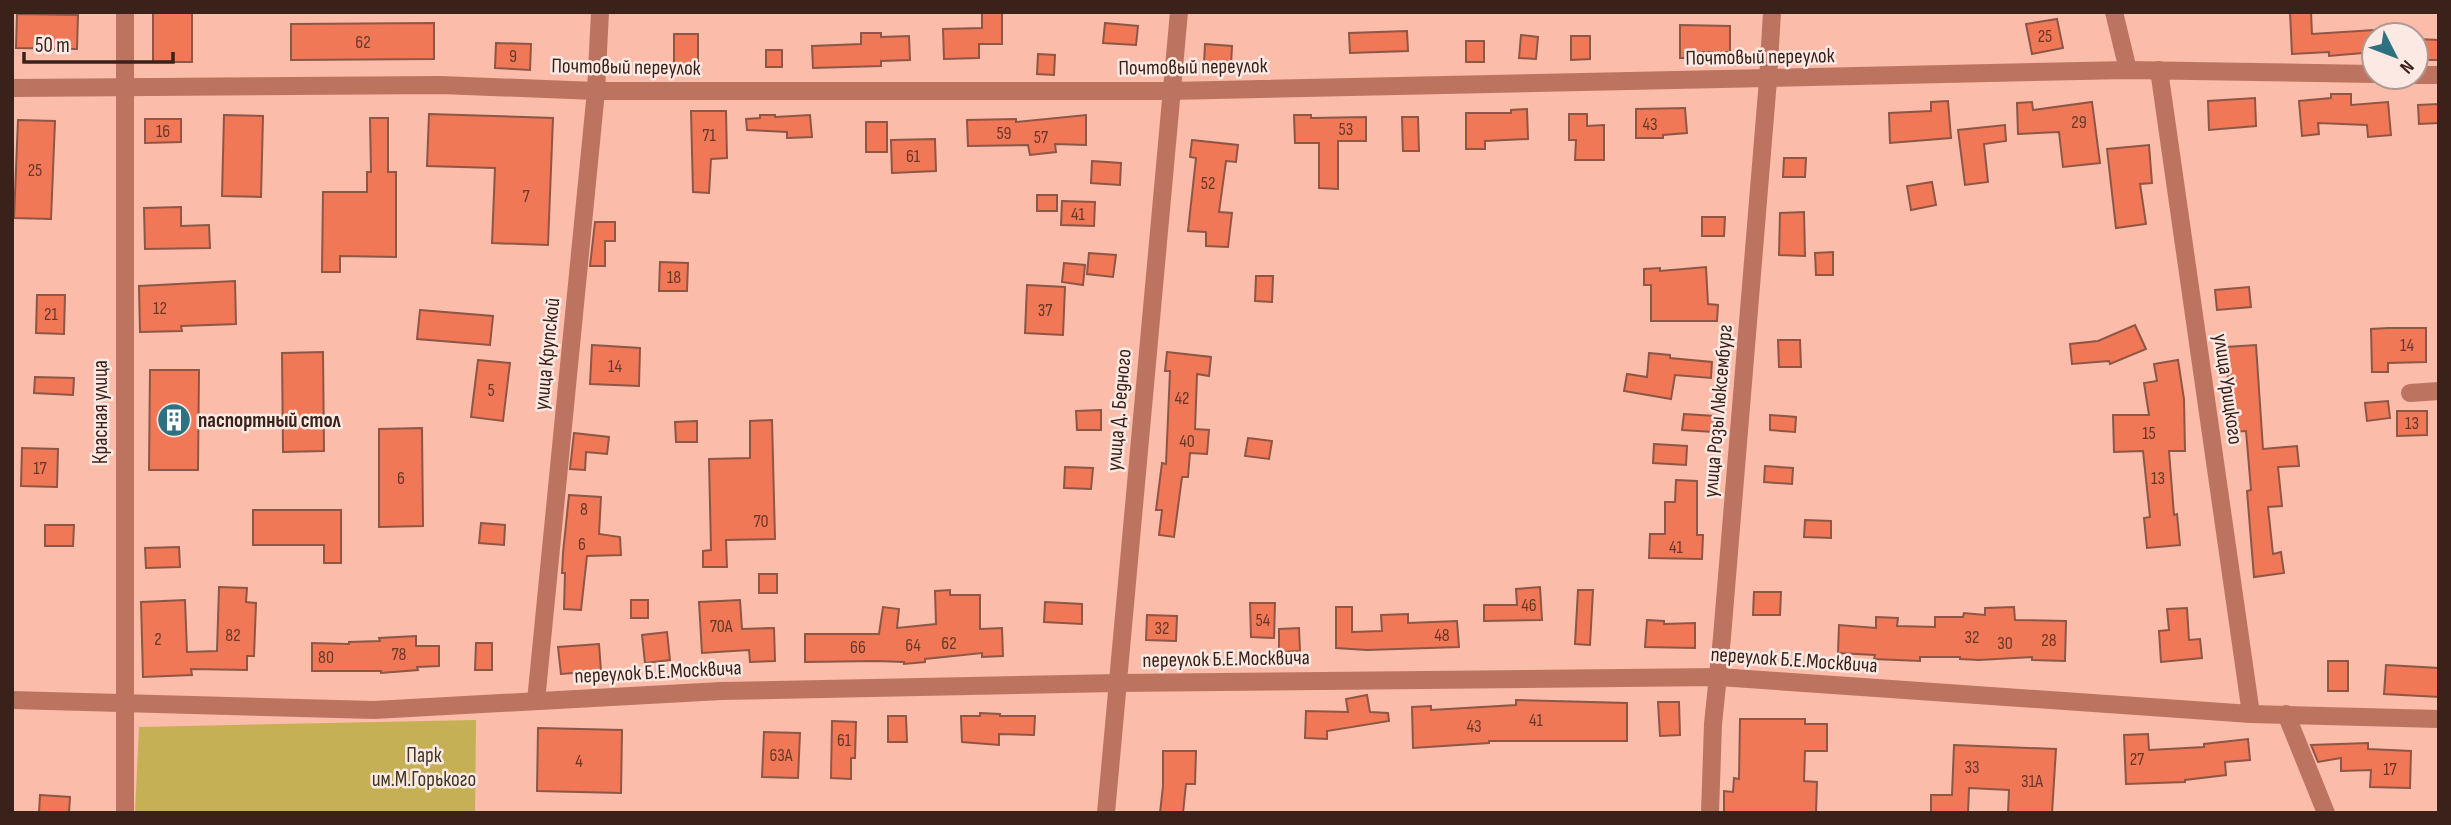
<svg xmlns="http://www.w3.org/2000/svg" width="2451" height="825" font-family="'Sofia Sans Condensed',sans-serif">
<rect width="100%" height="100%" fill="#fbbcaa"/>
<path fill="#c6b055" d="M476,720L475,813H135L139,727Z"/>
<g fill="#f07857" stroke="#8d5646" stroke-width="2">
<rect x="153" y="12" width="39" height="50"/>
<path d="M982,12H1002V44H979V58L944,59L943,29L982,28Z"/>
<path d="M2290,12H2311L2312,34L2374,30V52L2329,56V52L2292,54Z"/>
<path d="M17,14L78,15L77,49L16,48Z"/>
<path d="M2057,19L2063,48L2032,54L2026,24Z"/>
<path d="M434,23V59L291,60V24Z"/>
<path d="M1105,23L1138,26L1136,45L1103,43Z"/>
<path d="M1680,25L1730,26V52H1700V58H1680Z"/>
<path d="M1407,31L1408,51L1350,53L1349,33Z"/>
<path d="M861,33H881V37L909,36L910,60L881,61V66L813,68L812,46L861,44Z"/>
<rect x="674" y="34" width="24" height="36"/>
<path d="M1521,35L1538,37L1536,59L1519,58Z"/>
<path d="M1571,36H1590V59L1571,60Z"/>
<path d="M2416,39L2439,40V60H2416Z"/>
<rect x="1466" y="41" width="18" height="21"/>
<path d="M496,43L531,44L530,70L495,68Z"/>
<path d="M1205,44L1232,46L1231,65L1204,64Z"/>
<rect x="766" y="50" width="16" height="17"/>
<path d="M1038,54L1055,55L1054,75L1037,74Z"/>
<path d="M2331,94H2351V105L2388,102L2391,135L2368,137L2367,125L2318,123L2319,134L2302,136L2299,101L2331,98Z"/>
<path d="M2255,98L2256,126L2209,130L2208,101Z"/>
<path d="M1948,101L1951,138L1890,143L1889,113L1931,111V102Z"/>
<path d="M2032,102L2033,110L2092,102L2100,163L2063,167L2059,132L2018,134L2017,103Z"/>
<path d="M2439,104V123L2419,124L2418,105Z"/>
<path d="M1685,108L1687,133L1663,135V138H1636V109Z"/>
<path d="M1527,109L1528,139L1485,141V149H1466V113H1511V110Z"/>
<path d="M691,111H726L727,158L711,159L709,193L693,192Z"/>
<path d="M429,114L553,118L548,245L492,243L495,168L427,166Z"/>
<path d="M1569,114H1587V126L1604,125V160H1575L1576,140H1569Z"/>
<path d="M224,115L263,116L261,197L222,196Z"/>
<path d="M760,115H775V117L810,115L812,137L787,138V132L747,130L746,119L760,118Z"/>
<path d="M1086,115V145L1055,144L1056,152L1030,155L1028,145L968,146L967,120L1016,119V122Z"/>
<path d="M1294,115H1311V118L1366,117V141H1338V189L1319,188V143H1295Z"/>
<path d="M1402,117H1418L1419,151H1403Z"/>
<path d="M370,118H388V172H396V257L340,256V272H322L323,192H367V172H371Z"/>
<path d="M145,119H181V142L145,143Z"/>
<path d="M18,120L55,121L51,219L14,218Z"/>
<rect x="866" y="122" width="21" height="30"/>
<path d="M2005,125L2006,141L1984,144L1988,182L1965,185L1958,130Z"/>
<path d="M935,139L936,171L892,173L891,140Z"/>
<path d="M1192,140L1238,145L1236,162L1226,161L1219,212L1232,213L1228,247L1206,246V232L1188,231L1196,158L1190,157Z"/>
<path d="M2149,145L2152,183L2140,184L2146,224L2116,228L2107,149Z"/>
<path d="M1784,158H1806L1805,177H1783Z"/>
<path d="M1092,161L1121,163L1120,185L1091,183Z"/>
<path d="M1932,182L1936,205L1911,210L1907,186Z"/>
<rect x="1037" y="195" width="20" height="16"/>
<path d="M1062,201L1095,202L1094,226L1061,225Z"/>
<path d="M181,207V226L209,225L210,248L145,249L144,208Z"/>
<path d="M1804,212L1805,256L1779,255L1780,213Z"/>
<path d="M1702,217H1725L1724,236H1702Z"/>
<path d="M595,222H615V241H605V266H590Z"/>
<path d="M1833,252V275H1816L1815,253Z"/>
<path d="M1089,253L1116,255L1113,277L1087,274Z"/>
<path d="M660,262L688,263L687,291H659Z"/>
<path d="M1064,263L1085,265L1083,285L1062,282Z"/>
<path d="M1706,267L1708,304L1718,305L1717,321H1651V285H1644V269L1660,268V271Z"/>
<path d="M1256,276H1273L1272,302L1255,301Z"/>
<path d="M235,281L236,324L181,326L182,331L140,332L139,286Z"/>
<path d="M1027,285L1065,287L1063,335L1025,333Z"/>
<path d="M2249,287L2251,307L2217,310L2215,290Z"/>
<path d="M37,295H65L64,334L36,333Z"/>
<path d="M420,310L493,316L490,345L417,339Z"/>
<path d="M2135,325L2146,349L2110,364L2109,361L2072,364L2070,344L2098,341Z"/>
<path d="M2388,328H2426V362L2388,363V372H2372L2371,329Z"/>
<path d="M1778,340H1800L1801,367H1779Z"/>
<path d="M592,345L640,348L639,386L590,384Z"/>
<path d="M2256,345L2263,449L2297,446L2299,466L2278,467L2282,506L2268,507L2273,554L2281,552L2284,573L2254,577L2247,491L2251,490L2246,431L2231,432L2226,347Z"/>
<path d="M323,352L324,451L283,452L282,353Z"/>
<path d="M1167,352L1211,357L1209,376L1197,374L1195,429L1209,430L1207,454L1190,453L1188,477H1182L1174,537L1159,535L1162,510H1156L1162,463L1166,464L1170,371H1165Z"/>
<path d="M1649,353L1670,355V358L1712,362L1711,378L1675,375L1671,399L1624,391L1627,374L1647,377Z"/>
<path d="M478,360L510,363L503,421L471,417Z"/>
<path d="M2178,360L2184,399L2185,451H2169L2174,515L2177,514L2180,545L2147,548L2144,518L2150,517L2143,451L2114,452L2113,415H2149L2144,383L2157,381L2154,364Z"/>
<path d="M150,370H199L198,470H149Z"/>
<path d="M35,377L74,378L73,395L34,393Z"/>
<path d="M2388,401L2390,418L2367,421L2365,403Z"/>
<path d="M1101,410V430H1077L1076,411Z"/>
<path d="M2397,411H2427V435L2397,436Z"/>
<path d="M1684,414L1715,416L1714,432L1682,430Z"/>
<path d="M1770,415L1796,417L1795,432L1770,430Z"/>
<path d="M772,420L775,539L726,540L727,567H703V551L711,550L709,459L750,458V421Z"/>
<path d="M697,421V442H676L675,422Z"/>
<path d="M422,428L423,526L379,527V429Z"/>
<path d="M574,433L609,437L607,454L586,452L585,470L570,469Z"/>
<path d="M1248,438L1272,441L1269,459L1245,456Z"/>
<path d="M1654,444L1687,446L1686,465L1653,463Z"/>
<path d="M22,448L58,449L57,487L21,486Z"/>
<path d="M1765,466L1793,468L1792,484L1764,482Z"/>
<path d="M1065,467L1093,468L1091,489L1064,488Z"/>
<path d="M1676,480L1697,481V535H1703L1702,559L1649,558L1650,534H1665V502H1675Z"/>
<path d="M569,495L601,497L599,534L620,537L621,555L587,556L581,610L564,609L565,573H562L563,553Z"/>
<path d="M253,510H341V563H324V545H253Z"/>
<path d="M1805,520L1831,521V538L1804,537Z"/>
<path d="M481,523L505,525L504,545L479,543Z"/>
<path d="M45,525H74L73,546H45Z"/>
<path d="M179,547L180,567L146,568L145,548Z"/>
<rect x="759" y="574" width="18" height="19"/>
<path d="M219,587L247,588L246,602L256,603L254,656H247V670L191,669L192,675L143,677L141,602L185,600L187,652L217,651Z"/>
<path d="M1540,587L1542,620L1484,621V605H1517L1516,589Z"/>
<path d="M950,590V595H980V629L1002,628L1003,656L982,657V653L925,659V662L904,664V662L876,661L805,662V634H879L883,607L899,609L897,628L936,624L935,591Z"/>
<path d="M1578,590H1593L1590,645L1575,644Z"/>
<path d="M1754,592H1781L1780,615H1753Z"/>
<rect x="631" y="600" width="17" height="18"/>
<path d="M740,600L742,629L774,628L775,661L750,662L749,650L702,653L699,602Z"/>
<path d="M1045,602L1082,604V624L1044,622Z"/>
<path d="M1250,603H1275L1274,638L1251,637Z"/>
<path d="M1336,607H1352V632L1382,631L1381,615L1408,614V623L1457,621L1459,647L1367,650L1336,648Z"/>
<path d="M2014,607L2015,620L2066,621L2065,661L2032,660V657L1979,660L1960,659V657H1920V661L1874,659L1875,655L1838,653L1839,625L1876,628V617L1898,618L1897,626L1935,627V617H1963L1964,613L1985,615V608Z"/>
<path d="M2187,608L2189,640L2200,639L2202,658L2161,662L2159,631L2169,630L2167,609Z"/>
<path d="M1147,615L1177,616L1176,641L1146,640Z"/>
<path d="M1647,620L1664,621V624L1695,623V648L1645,647Z"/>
<path d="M1299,628L1300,651L1279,652V629Z"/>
<path d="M667,632L670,660L645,663L642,635Z"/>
<path d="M416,636V646H439V666L417,667L418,670L381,673V671H312V643L349,644V642L380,641L379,638Z"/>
<path d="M476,643H492V670H475Z"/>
<path d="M599,644L601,671L561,674L558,647Z"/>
<rect x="2328" y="661" width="20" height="30"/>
<path d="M2386,665L2439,668V697L2384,694Z"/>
<path d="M1367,695L1370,712L1388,713L1389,721L1327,731V739L1305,738L1306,711L1348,712L1346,699Z"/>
<path d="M1516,700L1627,703V741H1489V743L1413,748L1412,707L1431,706V710L1516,705Z"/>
<path d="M1658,702H1679L1680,735L1660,736Z"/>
<path d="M980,713L1000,714V716H1035L1034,735L999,734V745L962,742L961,716H980Z"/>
<path d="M888,716H906L907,742H888Z"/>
<path d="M1740,719H1805V724H1827V751H1805L1804,781L1817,782L1816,813H1724V791L1733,792L1734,778L1739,779Z"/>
<path d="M832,721L856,722L855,758H851V779L831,778Z"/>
<path d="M538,728L622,730L621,793L537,791Z"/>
<path d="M764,732L800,733L798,778L762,777Z"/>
<path d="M2148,734L2149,750L2204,747V744L2248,739L2250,760L2225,762L2226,775L2185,780V782L2126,784L2124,735Z"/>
<path d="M2368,743V749L2411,751L2410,788L2370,787L2371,770L2341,771V758L2318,762L2311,745Z"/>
<path d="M1954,745L2056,749L2052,813H2008L2009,790L1969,788L1968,813H1931V795H1952Z"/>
<path d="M1163,751H1196L1195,784H1186L1183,813H1160L1163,786Z"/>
<path d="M40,795L70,797L69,813H39Z"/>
</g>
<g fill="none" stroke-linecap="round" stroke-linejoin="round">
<g stroke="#bc7460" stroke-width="18">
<path d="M2114,12L2128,70"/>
<path d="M2159,70L2251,714"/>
<path d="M2416,75H2439"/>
<path d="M12,88L441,85L596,91H1171L2128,70L2374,74"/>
<path d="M2410,393L2439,391"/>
<path d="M12,700L374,710L721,691L1117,683L1719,677L2251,714L2439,719"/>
<path d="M536,701L596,91L600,12"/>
<path d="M2286,714L2326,813"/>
<path d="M125,813V12"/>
<path d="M1106,813L1179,12"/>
<path d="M1710,813L1713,724L1722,637L1768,80L1772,12"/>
</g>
</g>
<defs>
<g id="building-disc" transform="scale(1.75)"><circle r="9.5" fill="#2e7282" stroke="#fde9e3"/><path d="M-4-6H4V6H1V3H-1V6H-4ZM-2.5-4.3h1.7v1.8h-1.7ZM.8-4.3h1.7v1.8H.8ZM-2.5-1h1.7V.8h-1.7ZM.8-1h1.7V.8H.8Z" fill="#fff"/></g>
</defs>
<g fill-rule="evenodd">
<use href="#building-disc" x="174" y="420"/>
</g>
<g text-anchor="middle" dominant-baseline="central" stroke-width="5" stroke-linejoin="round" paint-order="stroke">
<g font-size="18" fill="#68382a">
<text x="2045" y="36">25</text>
<text x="363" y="42">62</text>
<text x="513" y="56">9</text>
<text x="2079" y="122">29</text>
<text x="1650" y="124">43</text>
<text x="1346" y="129">53</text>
<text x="163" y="131">16</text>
<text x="1004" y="133">59</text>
<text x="709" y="135">71</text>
<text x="1041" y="137">57</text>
<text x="913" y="156">61</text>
<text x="35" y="170">25</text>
<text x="1208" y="183">52</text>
<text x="526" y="196">7</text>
<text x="1078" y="214">41</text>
<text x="674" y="277">18</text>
<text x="160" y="308">12</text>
<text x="1045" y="310">37</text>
<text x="51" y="314">21</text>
<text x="2407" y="345">14</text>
<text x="615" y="366">14</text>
<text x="491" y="390">5</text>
<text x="1182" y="398">42</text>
<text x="2412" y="423">13</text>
<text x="2149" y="433">15</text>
<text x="1187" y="441">40</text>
<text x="40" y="468">17</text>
<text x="401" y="478">6</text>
<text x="2158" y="478">13</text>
<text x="584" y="509">8</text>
<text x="761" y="521">70</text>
<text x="582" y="544">6</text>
<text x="1676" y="547">41</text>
<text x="1529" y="605">46</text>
<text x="1263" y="620">54</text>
<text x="721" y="626">70А</text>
<text x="1162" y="628">32</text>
<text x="233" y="635">82</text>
<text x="1442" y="635">48</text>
<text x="1972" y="637">32</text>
<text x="158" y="639">2</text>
<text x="2049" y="640">28</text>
<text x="949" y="643">62</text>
<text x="2005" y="643">30</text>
<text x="913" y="645">64</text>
<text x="858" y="647">66</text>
<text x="399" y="654">78</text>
<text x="326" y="657">80</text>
<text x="1536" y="720">41</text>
<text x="1474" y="726">43</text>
<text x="844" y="740">61</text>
<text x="781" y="755">63А</text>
<text x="2137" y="759">27</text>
<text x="579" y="761">4</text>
<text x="1972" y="767">33</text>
<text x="2390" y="769">17</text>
<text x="2032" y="781">31А</text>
</g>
<g font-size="21" fill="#3a221b" stroke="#fde9e3">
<text transform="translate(1760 57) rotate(-1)">Почтовый переулок</text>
<text transform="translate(626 67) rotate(1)">Почтовый переулок</text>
<text transform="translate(1193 67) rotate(-1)">Почтовый переулок</text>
<text transform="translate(547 354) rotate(-84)">улица Крупской</text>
<text transform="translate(2228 389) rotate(82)">улица Урицкого</text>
<text transform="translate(1119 410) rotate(-85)">улица Д. Бедного</text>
<text transform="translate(1718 411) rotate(-85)">улица Розы Люксембург</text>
<text transform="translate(100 412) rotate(-90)">Красная улица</text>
<text transform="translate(1226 659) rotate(-1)">переулок Б.Е.Москвича</text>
<text transform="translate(1794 660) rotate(4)">переулок Б.Е.Москвича</text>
<text transform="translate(658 672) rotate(-3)">переулок Б.Е.Москвича</text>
</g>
<g font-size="21" font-weight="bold" fill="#3a221b" stroke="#fde9e3" text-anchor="start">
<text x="198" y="420">паспортный стол</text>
</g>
<g font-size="21" fill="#3e3822" stroke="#fde9e3">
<text x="424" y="755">Парк<tspan x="424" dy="24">им.М.Горького</tspan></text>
</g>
</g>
<rect width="2451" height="825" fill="none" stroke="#3a221b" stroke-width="28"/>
<g transform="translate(2395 56) rotate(132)"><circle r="33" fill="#fde9e3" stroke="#af9993" stroke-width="2"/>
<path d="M0-5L12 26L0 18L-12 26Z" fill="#2e7282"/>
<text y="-10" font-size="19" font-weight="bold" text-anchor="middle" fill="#3a221b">N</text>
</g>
<path d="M24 52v10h149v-10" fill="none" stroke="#3a221b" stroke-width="3.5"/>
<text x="35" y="52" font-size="21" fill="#3a221b" stroke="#fde9e3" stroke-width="5" paint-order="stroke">50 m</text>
</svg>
